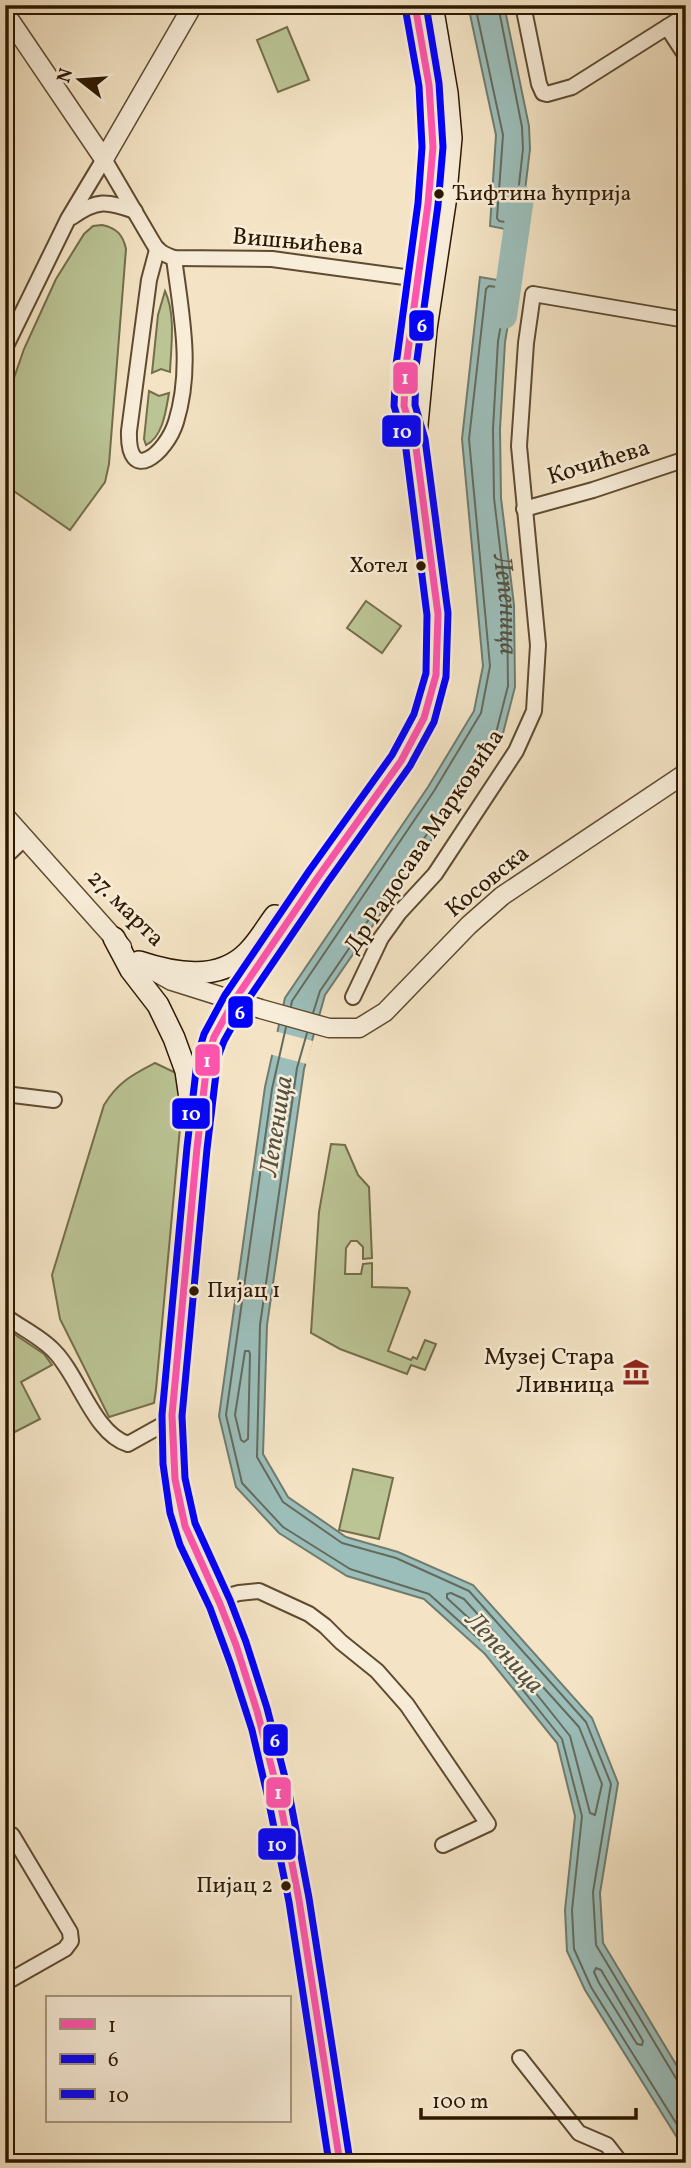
<svg xmlns="http://www.w3.org/2000/svg" width="691" height="2168" font-family="Vollkorn,serif">
<rect width="100%" height="100%" fill="#f4e4c5"/>
<filter id="stains"><feTurbulence type="fractalNoise" baseFrequency=".00286" numOctaves="4"/><feColorMatrix values="0 0 0 0 .2 0 0 0 0 .09 0 0 0 0 .02 0 0 0 .5 -.17"/></filter>
<radialGradient id="worn" r=".72"><stop offset=".6" stop-color="#630" stop-opacity="0"/><stop offset="1" stop-color="#630" stop-opacity=".3"/></radialGradient>
<g fill="#bbc495" stroke="#746e4a" stroke-width="2">
<path d="M287,27L309,80L278,92L257,40Z"/>
<path d="M102,225C117,228 123,235 126,249L109,464L105,482L70,530L5,485V404L24,349L56,279L84,234L93,226Z"/>
<path d="M165,291C176,315 171,346 170,372L161,369L152,373L158,315Z"/>
<path d="M149,391L159,396L169,393C166,410 163,437 146,445L144,439Z"/>
<path d="M366,601L401,626L382,653L347,628Z"/>
<path d="M155,1063L176,1073L182,1106L156,1389L154,1403L109,1417L60,1319L52,1275L104,1105C118,1082 132,1075 155,1063Z"/>
<path d="M331,1144L345,1145L358,1175L369,1187L372,1258L363,1259V1247L357,1241H351L346,1248L345,1274H361L363,1264L372,1263V1287L407,1288L410,1292L388,1351L411,1360L413,1357L417,1359L425,1340L436,1344L425,1370L411,1365L407,1374L340,1349L311,1333L319,1212Z"/>
<path d="M5,1328L44,1354L52,1365L21,1382L40,1419L5,1437Z"/>
<path d="M353,1469L393,1478L379,1539L339,1530Z"/>
</g>
<g fill="#9cbeba" stroke="#707c70" stroke-width="2">
<path d="M468,5H504L529,126L530,149L520,232L490,226L496,135Z"/>
<path d="M480,277L515,283L505,342L500,429L501,498L514,605L515,687L502,737L325,995L304,1069L267,1325L263,1454L288,1497L346,1537L398,1552L473,1585L592,1718L618,1783L600,1893L603,1943L686,2081V2152L585,1990L567,1951L565,1910L575,1816L557,1743L485,1654L424,1599L347,1576L279,1533L236,1487L219,1416L265,1087L285,998L428,787L474,711L483,666L462,439Z"/>
</g>
<path fill="#f4e4c5" d="M274,1031L313,1041L307,1064L269,1054Z"/>
<g fill="none" stroke-linecap="round" stroke-linejoin="round">
<g stroke="#646b5d" stroke-width="2">
<path d="M475,5L503,135L497,218L499,221L511,223L515,220L523,149L522,127L498,5"/>
<path id="s1" d="M291,1006L292,1001L434,791L481,713L490,666L469,439L486,289L489,286L504,288L507,292L498,341L493,429L494,498L507,606L508,686L496,733L320,991L313,1013"/>
<path d="M286,1027L272,1089L226,1415L242,1483L283,1527L350,1569L429,1594L490,1649L562,1739L582,1816L572,1910L574,1949L591,1987L686,2139"/>
<path d="M307,1033L297,1068L260,1325L257,1457L283,1502L342,1543L396,1558L469,1591L586,1722L611,1784L593,1892L596,1945L677,2080L686,2083"/>
<path d="M245,1351H249L250,1354L248,1439L244,1442L241,1440L235,1415Z"/>
<path d="M451,1593L464,1599L492,1630V1635H487L447,1598V1594Z"/>
<path d="M512,1656L516,1657L579,1727L602,1784L595,1815L590,1813L570,1736L511,1662Z"/>
<path d="M596,1968L601,1970L643,2041L642,2045L637,2044L599,1983L594,1972Z"/>
</g>
<path stroke="#9cbeba" stroke-width="26" d="M504,316L521,198"/>
<g stroke="#5f4b31" stroke-width="18">
<g id="minor">
<path d="M523,5L539,84L543,93L547,94L572,87L686,15"/>
<path d="M667,27L686,56"/>
<path d="M72,217C97,199 107,201 135,211"/>
<path d="M157,250L149,280L129,431C127,486 166,454 176,422C193,367 181,313 174,258"/>
<path d="M5,348L68,219L104,159L152,241C157,251 163,254 174,258L272,259L419,279"/>
<path d="M524,509L593,490L686,459"/>
<path d="M5,857L25,838"/>
<path d="M353,997L381,938L399,913L435,874L516,751L534,711L538,645L519,446L526,343L533,294L686,320"/>
<path d="M5,1094L54,1100"/>
<path d="M5,1316C21,1328 41,1337 54,1351C79,1376 94,1434 128,1444L171,1420"/>
<path d="M217,1599L239,1593L259,1591L309,1614L325,1626L341,1642L377,1671L407,1705L488,1824L443,1845"/>
<path d="M5,1983L65,1949L71,1941L70,1932L12,1835"/>
<path d="M520,2058L579,2133L607,2145L621,2163"/>
</g>
</g>
<g stroke="#5f4b31" stroke-width="21">
<g id="tertiary">
<path d="M5,13L104,159L193,5"/>
<path d="M5,816L122,947"/>
<path d="M152,970L172,981L261,1009L329,1028H359L385,1012L469,925L502,896L686,773"/>
</g>
</g>
<g stroke="#2d1800" stroke-width="24">
<g id="secondary">
<path d="M416,435L426,329L445,203L451,138L447,93L432,5"/>
<path d="M114,938L131,970L158,1005L174,1038L186,1071L193,1119"/>
<path d="M139,962C175,974 219,982 248,952C259,941 266,928 275,916"/>
<path d="M340,2163C316,2023 302,1881 266,1744C255,1700 240,1655 224,1613C214,1588 200,1565 190,1541C174,1501 171,1458 172,1415L197,1148L208,1055L214,1037L234,1001L318,877L401,761L424,718L436,675L438,614L415,440L404,406L406,366L428,204L433,147L429,85L415,5"/>
</g>
</g>
<use href="#minor" stroke="#f8edd9" stroke-width="14"/>
<use href="#tertiary" stroke="#f8edd9" stroke-width="18"/>
<use href="#secondary" stroke="#f8edd9" stroke-width="21"/>
<g stroke="#f8edd9" stroke-width="12">
<path id="bus-1" d="M340,2163L299,1900L279,1796L257,1711L236,1645L220,1604L185,1526L175,1479L172,1415L197,1148L208,1055L214,1037L234,1001L318,877L401,761L424,718L436,675L438,614L415,440L404,406L406,366L428,204L433,147L429,85L415,5"/>
</g>
<g stroke="#f8edd9" stroke-width="12">
<path id="bus-2" d="M350,2161L309,1898L289,1793L267,1708L246,1642L230,1600L195,1523L185,1478L182,1416L207,1149L218,1057L224,1041L243,1007L327,883L410,766L434,722L446,677L448,613L425,439L415,405L416,367L438,205L443,147L439,83L426,5"/>
</g>
<g stroke="#f8edd9" stroke-width="12">
<path id="bus-3" d="M329,2163L289,1902L268,1798L252,1730L231,1665L210,1608L180,1545L170,1513L163,1464L162,1415L187,1147L198,1054L204,1034L225,995L309,871L392,755L414,714L426,673L427,615L405,442L394,406L396,365L418,203L422,147L419,86L405,7"/>
</g>
<use href="#bus-1" stroke="#ff54af" stroke-width="7"/>
<use href="#bus-2" stroke="#00f" stroke-width="7"/>
<use href="#bus-3" stroke="#00f" stroke-width="7"/>
</g>
<defs>
<g id="museum-bare" transform="scale(2.1)"><path d="M0-6L6-3V-2H-6V-3ZM-5-1h2V3h-2ZM-1-1h2V3h-2ZM3-1h2V3H3ZM-6 4H6V6H-6Z" fill="#8f2418" stroke="#f8edd9" stroke-width="2.5" paint-order="stroke"/></g>
</defs>
<g fill-rule="evenodd">
<use href="#museum-bare" x="636" y="1372"/>
</g>
<g fill="#2d1800" stroke="#f8edd9" stroke-width="2.5">
<circle cx="439" cy="194" r="6"/>
<circle cx="421" cy="566" r="6"/>
<circle cx="194" cy="1291" r="6"/>
<circle cx="286" cy="1886" r="6"/>
</g>
<g text-anchor="middle" dominant-baseline="central" stroke-width="5" stroke-linejoin="round" paint-order="stroke">
<g font-size="22" fill="#2d1800" stroke="#f8edd9" text-anchor="start">
<text x="452" y="194">Ћифтина ћуприја</text>
<text x="408" y="566" text-anchor="end">Хотел</text>
<text x="207" y="1291">Пијац 1</text>
<text x="273" y="1886" text-anchor="end">Пијац 2</text>
</g>
<g font-size="24" fill="#2d1800" stroke="#f8edd9">
<text transform="translate(298 243) rotate(5)">Вишњићева</text>
<text transform="translate(599 463) rotate(-17)">Кочићева</text>
<text transform="translate(425 842) rotate(-56)">Др Радосава Марковића</text>
<text transform="translate(488 882) rotate(-39)">Косовска</text>
<text transform="translate(125 909) rotate(45)">27. марта</text>
</g>
<g font-size="24" fill="#2d1800" stroke="#f8edd9" text-anchor="end">
<text x="615" y="1358">Музеј Стара<tspan x="615" dy="28">Ливница</tspan></text>
</g>
<g font-size="26" font-style="italic" fill="#545241" stroke="#f8edd9">
<text stroke="none"><textPath href="#s1" startOffset="1115">Лепеница</textPath></text>
<text transform="translate(277 1126) rotate(-81)">Лепеница</text>
<text transform="translate(504 1653) rotate(47)">Лепеница</text>
</g>
</g>
<g stroke="#f8edd9" stroke-width="2.5">
<rect x="408" y="309" width="27" height="33" rx="7" fill="#00f"/>
<rect x="392" y="361" width="27" height="34" rx="7" fill="#ff54af"/>
<rect x="381" y="414" width="41" height="34" rx="7" fill="#00f"/>
<rect x="227" y="995" width="27" height="34" rx="7" fill="#00f"/>
<rect x="194" y="1043" width="27" height="34" rx="7" fill="#ff54af"/>
<rect x="171" y="1097" width="40" height="33" rx="7" fill="#00f"/>
<rect x="262" y="1723" width="27" height="34" rx="7" fill="#00f"/>
<rect x="265" y="1776" width="27" height="33" rx="7" fill="#ff54af"/>
<rect x="257" y="1827" width="40" height="34" rx="7" fill="#00f"/>
</g>
<g font-size="19" text-anchor="middle" font-weight="bold" fill="#fff">
<text x="422" y="332">6</text>
<text x="405" y="384">1</text>
<text x="402" y="438">10</text>
<text x="240" y="1019">6</text>
<text x="207" y="1067">1</text>
<text x="191" y="1120">10</text>
<text x="275" y="1747">6</text>
<text x="278" y="1799">1</text>
<text x="277" y="1851">10</text>
</g>
<rect width="691" height="2168" fill="none" stroke="#f4e4c5" stroke-width="28"/>
<rect x="7" y="7" width="677" height="2154" fill="none" stroke="#2d1800" stroke-width="3.5"/>
<rect x="14" y="14" width="663" height="2140" fill="none" stroke="#2d1800" stroke-width="2"/>
<rect x="46" y="1996" width="245" height="126" fill="#f8edd9" stroke="#a79882" stroke-width="2"/>
<rect x="60" y="2019" width="35" height="10" fill="#ff54af" stroke="#a79882" stroke-width="2"/>
<text x="108" y="2032" font-size="21" fill="#2d1800">1</text>
<rect x="60" y="2054" width="35" height="10" fill="#0000ff" stroke="#a79882" stroke-width="2"/>
<text x="108" y="2066" font-size="21" fill="#2d1800">6</text>
<rect x="60" y="2089" width="35" height="10" fill="#0000ff" stroke="#a79882" stroke-width="2"/>
<text x="108" y="2102" font-size="21" fill="#2d1800">10</text>
<g transform="translate(80 80) rotate(287)" stroke="#f8edd9" stroke-width="5" paint-order="stroke">
<path d="M0-5L12 26L0 18L-12 26Z" fill="#2d1800"/>
<text y="-10" font-size="19" font-weight="bold" text-anchor="middle" fill="#2d1800">N</text>
</g>
<path d="M421 2108v10h215v-10" fill="none" stroke="#2d1800" stroke-width="3.5"/>
<text x="432" y="2108" font-size="21" fill="#2d1800" stroke="#f8edd9" stroke-width="5" paint-order="stroke">100 m</text>
<rect width="100%" height="100%" filter="url(#stains)"/>
<rect width="100%" height="100%" fill="url(#worn)"/>
</svg>
